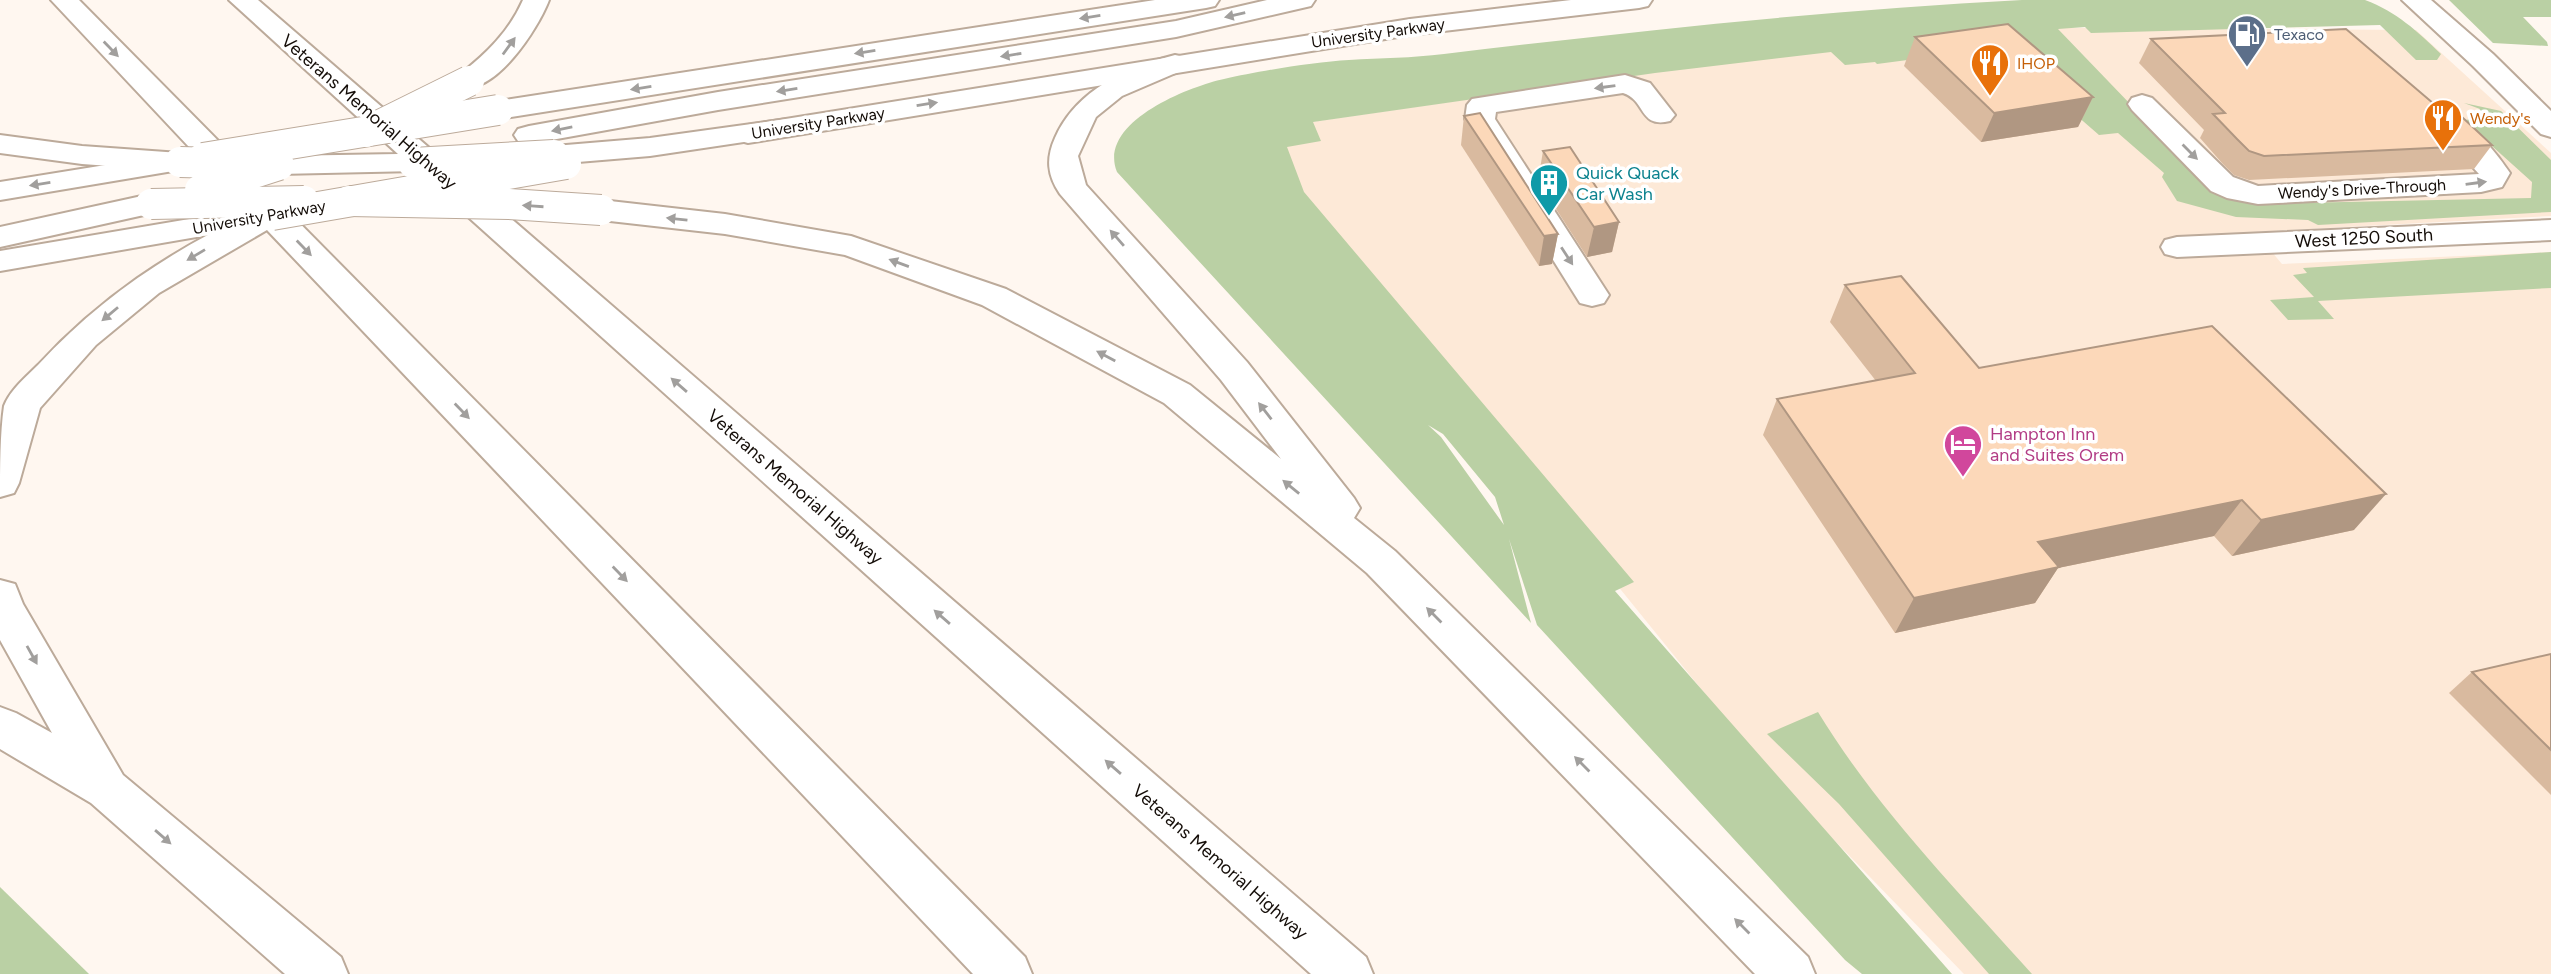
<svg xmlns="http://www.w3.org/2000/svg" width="2551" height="974" font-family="Figtree,sans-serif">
<rect width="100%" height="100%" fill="#fff7f0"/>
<path fill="#fde9d7" d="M1964,27L2416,30L2551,153V216L2255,232L2282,264L2551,252V974H1964L1769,773L1250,131Z"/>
<g fill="#bad0a4" fill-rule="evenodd">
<path d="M2022,0H2365C2397,12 2417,31 2441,54L2437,60H2416L2380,25L2091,33L2085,27L2058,29L2210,187L2232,199L2256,204L2531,198L2532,182L2463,120L2477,119L2480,109L2464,103L2501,111L2551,160V212L2318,225L2308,220L2236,217L2177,201L2162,177L2164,173L2118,133L2099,135L1999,48L1877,64L1875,62L1845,65L1831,52L1655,73L1313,122L1321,141L1287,147L1304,192L1634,582L1615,591L1952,974H1862L1845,960L1537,625L1509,539L1531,623L1117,172C1097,123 1187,87 1224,79C1259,71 1313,62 1349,60C1381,58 1412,58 1444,54C1636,31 1829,10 2022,0ZM1428,425L1443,434L1495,497L1504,525L1441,437Z"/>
<path d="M2449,0H2551V17H2523L2547,42L2548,46L2493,43Z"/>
<path d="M2551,252V288L2318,301L2334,319L2288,320L2270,300L2314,297L2293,275L2307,273L2303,268Z"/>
<path d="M1818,712C1877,809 1957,890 2032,974H1989L1839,804L1767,734Z"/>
<path d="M0,887L89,974H0Z"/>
</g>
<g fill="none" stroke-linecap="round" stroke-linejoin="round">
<g stroke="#bcaa9a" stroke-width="4">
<g id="minor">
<path d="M2402,0H2431L2493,54L2551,111V137L2541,134L2473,66Z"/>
<path d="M1625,75L1650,83L1675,115L1670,121C1639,129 1646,100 1623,93L1496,112L1495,119L1609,295L1604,303L1592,306L1580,303L1465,119L1467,105L1472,99Z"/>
<path d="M2142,95L2152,98L2233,177L2258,186L2479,174L2431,122L2436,116C2443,114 2450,112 2457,116C2476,128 2498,155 2510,173L2502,187L2481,192L2258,204L2227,198L2211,191L2132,110L2128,104L2132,98Z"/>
<path d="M2551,220V240L2177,257L2165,254L2161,247L2165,240L2177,237Z"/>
</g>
</g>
<g stroke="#bcaa9a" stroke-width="4">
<g id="major">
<path d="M1155,0H1219L1215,6L1206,8L498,119L488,116L483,110L488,104L498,101Z"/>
<path d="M1571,0H1652L1648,6L1639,8L1410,35L748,143L737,140L733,134L737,128L748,125L1410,19Z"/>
<path d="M180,153L191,156L195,162L191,168L0,200V182Z"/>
<path d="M272,205L283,208L288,215L283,222L0,271V251Z"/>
</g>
</g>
<g stroke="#bcaa9a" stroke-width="4">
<g id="highway">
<path d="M51,0H79L1025,957L1032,974H973L267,230L159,293L96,345L40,408L19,483L14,493L0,497C0,469 0,433 4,406C10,390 26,377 38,365C100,298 169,252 251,213Z"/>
<path d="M229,0H258L1366,957L1373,974H1311L417,171L279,174L268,171L264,165L268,159L279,156L398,154Z"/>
<path d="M523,0H549C538,29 495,96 459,87L455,81L459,75C486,54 509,32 523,0Z"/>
<path d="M1267,0H1315L1311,6L1176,37L718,110L529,144L518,141L514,135L518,129L529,126L718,92L1176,21Z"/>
<path d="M1175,55L1185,57L1189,63L1185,69L1122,96L1096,117L1078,156L1086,185L1247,362L1354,498L1360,508L1354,518L1395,551L1808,957L1815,974H1755L1367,573L1164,403L982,305L845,255L725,234L601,220L590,217L585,210L590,203L601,200L725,214L851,236L1006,289L1190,385L1281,459L1221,380L1060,194C1047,175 1046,158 1055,138C1076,90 1127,67 1175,55Z"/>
<path d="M788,119L798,122L803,128L798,134L650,156L554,164L543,161L539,155L543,149L554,146L650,138Z"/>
<path d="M0,135L82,146L180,153L191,156L195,162L191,168L180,171L82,164L0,153Z"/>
<path d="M151,194L162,197L167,204L162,211L0,247V227Z"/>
<path d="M0,580L15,584L23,604L123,775L341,957L348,974H285L91,803L0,749V707L16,713L52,733L0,640Z"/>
</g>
</g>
<use href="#minor" fill="#fff" fill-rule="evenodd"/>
<use href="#major" fill="#fff" fill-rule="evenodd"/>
<use href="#highway" fill="#fff" fill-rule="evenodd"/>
<g stroke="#bcaa9a" stroke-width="32" stroke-linecap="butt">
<g id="major-bridge">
<path d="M203,158L498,110"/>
<path d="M272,215L566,164"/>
</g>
</g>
<g stroke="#bcaa9a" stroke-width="32" stroke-linecap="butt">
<g id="highway-bridge">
<path d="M366,132L469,81"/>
<path d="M180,162L253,164"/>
<path d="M413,163L554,155"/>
<path d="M200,190L279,165"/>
<path d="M349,201L509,204L601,210"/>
<path d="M151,204L304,201"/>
</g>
</g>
<use href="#major-bridge" stroke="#fff" stroke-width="30"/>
<use href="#highway-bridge" stroke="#fff" stroke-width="30"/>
</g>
<g fill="#d9ba9f">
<path d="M1915,37L2093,97L2078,127L1981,142L1904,66Z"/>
<path d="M2151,39L2434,104L2492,145L2474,169L2249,180L2234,175L2222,163L2200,138L2204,130L2139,63Z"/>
<path d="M1464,116L1558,234L1552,264L1539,266L1461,145Z"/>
<path d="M1543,151L1619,222L1612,252L1587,257L1538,181Z"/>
<path d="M1845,285L1979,368L2354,530L2232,556L2214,536L2058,568L2035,603L1895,633L1763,435L1777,399L1876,381L1830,322Z"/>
<path d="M2551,654V795L2449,693L2472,672Z"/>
</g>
<g fill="#b09782">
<path d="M2093,97L2078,127L1981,142L1994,113Z"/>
<path d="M1619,222L1612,252L1587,257L1594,227Z"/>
<path d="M1558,234L1552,264L1539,266L1544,236Z"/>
<path d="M2386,494L2354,530L2232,556L2261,520Z"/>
<path d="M2242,500L2214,536L2058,568L2035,603L1895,633L1914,598L2038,542Z"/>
</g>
<g fill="#fcd8b9" stroke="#b09782" stroke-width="2">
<path d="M2008,24L2093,97L1994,113L1915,37Z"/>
<path d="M2346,29L2434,104L2447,103L2492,145L2264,156L2249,151L2237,139L2213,114L2225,113L2151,39Z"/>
<path d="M1480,113L1558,234L1544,236L1464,116Z"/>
<path d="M1570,147L1619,222L1594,227L1543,151Z"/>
<path d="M1901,276L1979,368L2212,326L2386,494L2261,520L2242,500L2038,542L2059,567L1914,598L1777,399L1915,373L1845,285Z"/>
<path d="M2551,654V750L2472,672Z"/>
</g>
<defs><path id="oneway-solid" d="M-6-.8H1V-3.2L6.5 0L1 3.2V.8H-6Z" transform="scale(1.75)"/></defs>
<g fill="#a19f9d">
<use href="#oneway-solid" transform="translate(1235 15) rotate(167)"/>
<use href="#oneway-solid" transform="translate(1090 17) rotate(171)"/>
<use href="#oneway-solid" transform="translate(509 46) rotate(-54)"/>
<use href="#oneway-solid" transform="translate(111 49) rotate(46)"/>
<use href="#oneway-solid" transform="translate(865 52) rotate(171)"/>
<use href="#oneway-solid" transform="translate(1011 55) rotate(171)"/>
<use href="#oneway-solid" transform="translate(1605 87) rotate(172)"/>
<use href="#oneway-solid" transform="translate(641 88) rotate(171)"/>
<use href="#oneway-solid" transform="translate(787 90) rotate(171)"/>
<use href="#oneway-solid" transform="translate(927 104) rotate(-9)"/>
<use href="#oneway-solid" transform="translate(562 129) rotate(169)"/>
<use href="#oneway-solid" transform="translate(2190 152) rotate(45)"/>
<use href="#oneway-solid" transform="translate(2476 183) rotate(-8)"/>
<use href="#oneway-solid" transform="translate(40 184) rotate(171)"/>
<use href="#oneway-solid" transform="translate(533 206) rotate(-176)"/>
<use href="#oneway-solid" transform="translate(677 219) rotate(-174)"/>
<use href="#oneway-solid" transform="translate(1117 238) rotate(-131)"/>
<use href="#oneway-solid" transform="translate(304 248) rotate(46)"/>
<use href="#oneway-solid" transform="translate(196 255) rotate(149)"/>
<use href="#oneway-solid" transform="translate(1567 256) rotate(57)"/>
<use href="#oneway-solid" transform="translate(899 263) rotate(-160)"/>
<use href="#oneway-solid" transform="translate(110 314) rotate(140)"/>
<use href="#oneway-solid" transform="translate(1106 356) rotate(-152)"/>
<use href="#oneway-solid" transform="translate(679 385) rotate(-139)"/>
<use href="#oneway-solid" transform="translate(462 411) rotate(46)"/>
<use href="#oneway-solid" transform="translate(1265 411) rotate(-128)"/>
<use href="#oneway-solid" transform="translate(1291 487) rotate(-141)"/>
<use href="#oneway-solid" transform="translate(620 574) rotate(46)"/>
<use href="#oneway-solid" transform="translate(1434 615) rotate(-135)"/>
<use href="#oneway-solid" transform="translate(942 617) rotate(-139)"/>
<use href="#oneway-solid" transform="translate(32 655) rotate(61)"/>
<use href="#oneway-solid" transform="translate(1582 764) rotate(-135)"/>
<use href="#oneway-solid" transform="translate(1113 767) rotate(-139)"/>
<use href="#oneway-solid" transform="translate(163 837) rotate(41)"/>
<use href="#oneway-solid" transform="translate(1742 926) rotate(-135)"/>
</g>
<defs>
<g id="fuel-pin" transform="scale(2.0125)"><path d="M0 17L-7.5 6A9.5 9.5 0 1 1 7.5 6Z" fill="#5c6f8a" stroke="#fff"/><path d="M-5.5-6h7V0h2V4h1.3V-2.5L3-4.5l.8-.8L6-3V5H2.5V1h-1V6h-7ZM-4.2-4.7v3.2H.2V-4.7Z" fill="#fff"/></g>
<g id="restaurant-pin" transform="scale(2.0125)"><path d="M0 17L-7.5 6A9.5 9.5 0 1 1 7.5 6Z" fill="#e8710a" stroke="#fff"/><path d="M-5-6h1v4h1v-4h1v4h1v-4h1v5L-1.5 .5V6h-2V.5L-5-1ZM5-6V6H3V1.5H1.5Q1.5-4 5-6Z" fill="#fff"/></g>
<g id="building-pin" transform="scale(2.0125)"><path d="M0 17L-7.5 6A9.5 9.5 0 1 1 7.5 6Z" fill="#0f9aa8" stroke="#fff"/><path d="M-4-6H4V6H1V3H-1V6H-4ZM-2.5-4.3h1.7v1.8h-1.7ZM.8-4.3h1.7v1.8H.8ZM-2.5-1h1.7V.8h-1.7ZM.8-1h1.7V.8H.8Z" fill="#fff"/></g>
<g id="hotel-pin" transform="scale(2.0125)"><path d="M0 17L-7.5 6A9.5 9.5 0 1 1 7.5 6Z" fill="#d1479c" stroke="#fff"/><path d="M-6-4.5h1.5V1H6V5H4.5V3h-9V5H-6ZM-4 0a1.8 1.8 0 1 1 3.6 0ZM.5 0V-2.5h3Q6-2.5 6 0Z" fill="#fff"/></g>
</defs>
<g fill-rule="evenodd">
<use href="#fuel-pin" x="2247" y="34"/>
<use href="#restaurant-pin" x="1990" y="63"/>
<use href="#restaurant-pin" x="2443" y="118"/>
<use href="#building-pin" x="1549" y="183"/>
<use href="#hotel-pin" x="1963" y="444"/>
</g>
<g text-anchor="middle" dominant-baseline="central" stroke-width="7" stroke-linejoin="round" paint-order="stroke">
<g font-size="16" fill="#150e09" stroke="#fff">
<text transform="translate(1378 33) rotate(-8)">University Parkway</text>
<text transform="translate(818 123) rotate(-9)">University Parkway</text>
<text transform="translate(2362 189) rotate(-3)">Wendy's Drive-Through</text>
<text transform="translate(259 217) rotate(-10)">University Parkway</text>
</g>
<g font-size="16" fill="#4e5e75" stroke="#fff" text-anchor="start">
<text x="2274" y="34">Texaco</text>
</g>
<g font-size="16" fill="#c56008" stroke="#fff" text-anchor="start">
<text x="2017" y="63">IHOP</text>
<text x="2470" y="118">Wendy's</text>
</g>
<g font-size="18" fill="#150e09" stroke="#fff">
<text transform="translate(369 112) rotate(41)">Veterans Memorial Highway</text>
<text transform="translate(2364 238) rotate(-3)">West 1250 South</text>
<text transform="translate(795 487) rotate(41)">Veterans Memorial Highway</text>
<text transform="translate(1220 862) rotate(41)">Veterans Memorial Highway</text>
</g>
<g font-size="18" fill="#0d838f" stroke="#fff" text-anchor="start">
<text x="1576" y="173">Quick Quack<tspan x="1576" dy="21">Car Wash</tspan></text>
</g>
<g font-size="18" fill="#b23c85" stroke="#fff" text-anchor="start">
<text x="1990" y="434">Hampton Inn<tspan x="1990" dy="21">and Suites Orem</tspan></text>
</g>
</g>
</svg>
